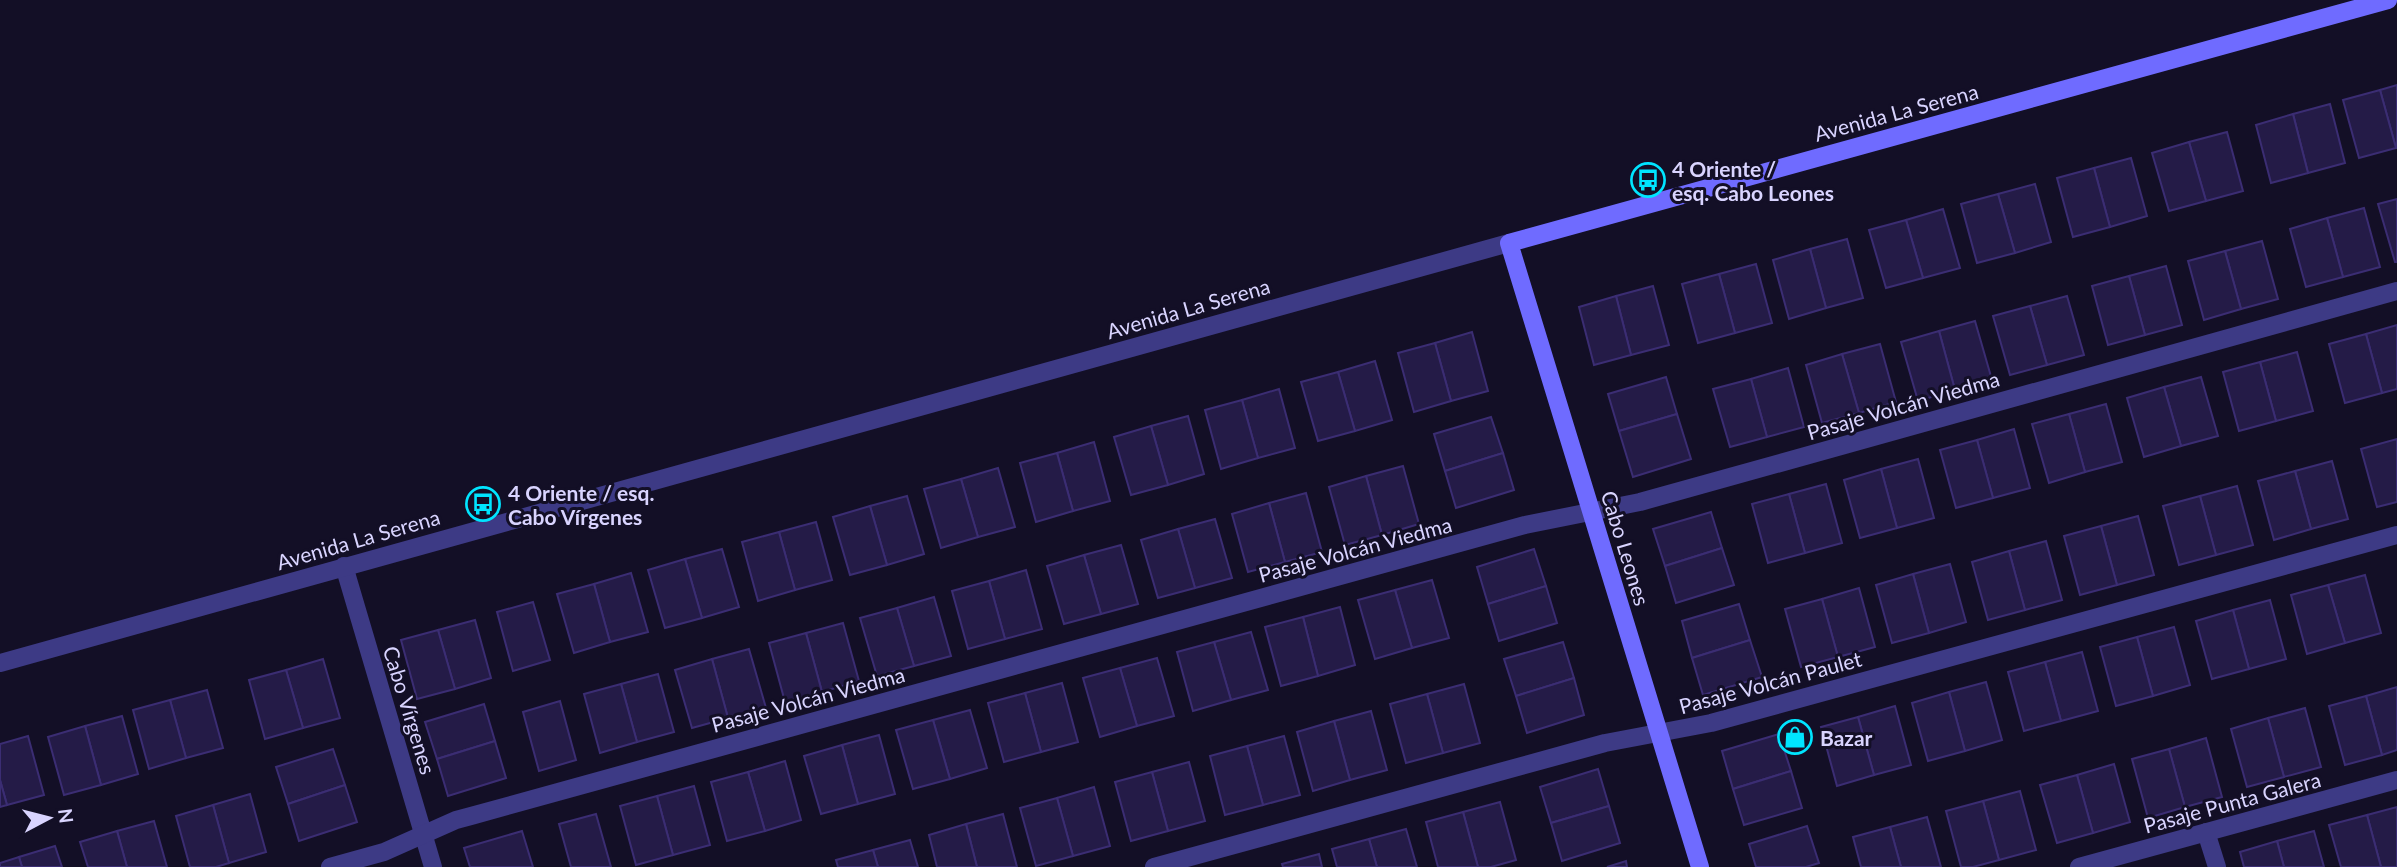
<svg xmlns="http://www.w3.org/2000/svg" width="2397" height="867" font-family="Lato,sans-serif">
<rect width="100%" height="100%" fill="#130f26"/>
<g fill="#241b47" stroke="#3b2d73" stroke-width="2">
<path d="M2397,85V148H2396L2380,90Z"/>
<path d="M2380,90L2396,148L2359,158L2343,100Z"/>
<path d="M2330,104L2345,163L2308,173L2293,114Z"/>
<path d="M2293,114L2308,173L2271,183L2256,125Z"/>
<path d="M2227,132L2243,191L2206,201L2189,142Z"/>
<path d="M2189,142L2206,201L2169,211L2152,153Z"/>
<path d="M2131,158L2147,216L2110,227L2094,168Z"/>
<path d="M2094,168L2110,227L2073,237L2057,178Z"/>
<path d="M2035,184L2051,242L2015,253L1998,194Z"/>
<path d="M1998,194L2015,253L1977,263L1961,204Z"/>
<path d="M2397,199V262H2395L2378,204Z"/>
<path d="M2364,208L2380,267L2343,277L2327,218Z"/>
<path d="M1943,209L1960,268L1923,278L1906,220Z"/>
<path d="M2327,218L2343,277L2306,287L2290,229Z"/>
<path d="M1906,220L1923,278L1886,288L1869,230Z"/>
<path d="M1847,239L1863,298L1826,308L1810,249Z"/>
<path d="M2262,241L2278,299L2241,309L2225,251Z"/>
<path d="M1810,249L1826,308L1789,319L1773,260Z"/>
<path d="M2225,251L2241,309L2204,320L2188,261Z"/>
<path d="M1756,264L1772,323L1735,333L1719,274Z"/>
<path d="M2166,266L2182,325L2145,335L2129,276Z"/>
<path d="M1719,274L1735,333L1698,343L1682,284Z"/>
<path d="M2129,276L2145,335L2108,345L2092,286Z"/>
<path d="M1653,286L1669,345L1631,355L1616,296Z"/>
<path d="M1616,296L1631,355L1594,365L1579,307Z"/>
<path d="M2067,296L2084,355L2047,365L2030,306Z"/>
<path d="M2030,306L2047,365L2010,375L1993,316Z"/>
<path d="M1975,321L1992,380L1955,390L1939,331Z"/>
<path d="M2397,325V389L2382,393L2366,334Z"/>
<path d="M1939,331L1955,390L1918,401L1901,342Z"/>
<path d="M1472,332L1488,391L1451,401L1435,343Z"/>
<path d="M2366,334L2382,393L2345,403L2329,344Z"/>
<path d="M1435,343L1451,401L1414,412L1398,353Z"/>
<path d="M1880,344L1896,402L1859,413L1842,354Z"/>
<path d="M2297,352L2313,411L2276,421L2260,362Z"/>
<path d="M1842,354L1859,413L1822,423L1806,365Z"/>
<path d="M1375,361L1392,420L1355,431L1338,372Z"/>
<path d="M2260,362L2276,421L2239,431L2223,372Z"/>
<path d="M1788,368L1804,427L1767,437L1751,379Z"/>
<path d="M1338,372L1355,431L1318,441L1301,382Z"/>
<path d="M1666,377L1677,414L1619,431L1608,394Z"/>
<path d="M2201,377L2218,436L2181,446L2164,387Z"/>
<path d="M1751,379L1767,437L1730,447L1713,389Z"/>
<path d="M2164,387L2181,446L2144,457L2127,398Z"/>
<path d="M1279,389L1295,448L1258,458L1242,400Z"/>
<path d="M1242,400L1258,458L1221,469L1205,410Z"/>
<path d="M2106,404L2122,462L2085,472L2069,414Z"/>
<path d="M1677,414L1691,459L1633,477L1619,431Z"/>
<path d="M2069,414L2085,472L2049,483L2032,424Z"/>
<path d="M1188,416L1204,474L1168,485L1151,426Z"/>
<path d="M1491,417L1503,453L1445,471L1434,434Z"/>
<path d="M1151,426L1168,485L1131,495L1114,437Z"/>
<path d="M2014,429L2030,488L1993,498L1977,440Z"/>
<path d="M2397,439V502L2377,507L2361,449Z"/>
<path d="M1977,440L1993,498L1956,508L1940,450Z"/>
<path d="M1094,442L1110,501L1073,511L1057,453Z"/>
<path d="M1057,453L1073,511L1036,522L1020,463Z"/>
<path d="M1503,453L1514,490L1456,508L1445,471Z"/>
<path d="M1918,459L1934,518L1897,528L1881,469Z"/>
<path d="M2332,461L2348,519L2311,529L2295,471Z"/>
<path d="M1403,466L1419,524L1382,535L1366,476Z"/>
<path d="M998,468L1015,527L978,537L961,479Z"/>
<path d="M1881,469L1897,528L1860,538L1844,480Z"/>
<path d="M2295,471L2311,529L2274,540L2258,481Z"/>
<path d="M1366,476L1382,535L1345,545L1329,487Z"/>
<path d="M961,479L978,537L941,548L924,489Z"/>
<path d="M1826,484L1842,543L1805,553L1789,494Z"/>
<path d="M2237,486L2253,545L2216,555L2200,496Z"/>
<path d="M1306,493L1322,552L1285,562L1269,503Z"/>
<path d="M1789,494L1805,553L1768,563L1752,504Z"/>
<path d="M907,496L924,554L887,565L870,506Z"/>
<path d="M2200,496L2216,555L2179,565L2163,506Z"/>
<path d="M1269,503L1285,562L1248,572L1232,514Z"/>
<path d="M870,506L887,565L850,575L833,517Z"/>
<path d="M1711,512L1722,548L1665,566L1653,529Z"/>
<path d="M2138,516L2154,575L2117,585L2101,526Z"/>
<path d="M1215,519L1232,578L1195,588L1178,529Z"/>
<path d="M816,522L832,580L795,590L779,532Z"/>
<path d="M2101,526L2117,585L2080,595L2064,536Z"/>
<path d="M1178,529L1195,588L1158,598L1141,540Z"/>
<path d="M779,532L795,590L758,601L742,542Z"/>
<path d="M2046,541L2062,600L2025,610L2009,551Z"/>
<path d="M1121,545L1138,604L1101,614L1084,555Z"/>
<path d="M1722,548L1734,585L1676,603L1665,566Z"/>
<path d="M722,549L739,607L702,618L685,559Z"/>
<path d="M1534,549L1546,586L1488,604L1477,567Z"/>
<path d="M2009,551L2025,610L1988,620L1972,562Z"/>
<path d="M1084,555L1101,614L1064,624L1047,566Z"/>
<path d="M685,559L702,618L665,628L648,570Z"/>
<path d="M1950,564L1966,622L1929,633L1913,574Z"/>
<path d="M1026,570L1042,629L1005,639L989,581Z"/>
<path d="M631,573L648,632L610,642L594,584Z"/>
<path d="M1913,574L1929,633L1892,643L1876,585Z"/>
<path d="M2365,575L2381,633L2345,643L2328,585Z"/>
<path d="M1432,580L1449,638L1412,648L1395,590Z"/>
<path d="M989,581L1005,639L968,649L952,591Z"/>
<path d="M594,584L610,642L574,653L557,594Z"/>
<path d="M2328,585L2345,643L2307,654L2291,595Z"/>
<path d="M1546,586L1557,623L1499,641L1488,604Z"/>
<path d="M1859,588L1875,647L1838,657L1822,599Z"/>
<path d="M1395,590L1412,648L1375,659L1358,600Z"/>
<path d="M934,597L951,656L914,666L897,608Z"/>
<path d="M1822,599L1838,657L1801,667L1785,609Z"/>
<path d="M2270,600L2286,659L2249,669L2233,610Z"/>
<path d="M533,602L550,660L513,671L497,612Z"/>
<path d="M1739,604L1750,640L1692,658L1682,621Z"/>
<path d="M1340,607L1355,665L1318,676L1303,617Z"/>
<path d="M897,608L914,666L877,676L860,618Z"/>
<path d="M2233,610L2249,669L2212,679L2196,621Z"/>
<path d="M1303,617L1318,676L1281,686L1265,627Z"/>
<path d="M475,620L491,678L455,689L438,630Z"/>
<path d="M843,623L859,681L822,692L806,633Z"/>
<path d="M2174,627L2190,685L2153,696L2137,637Z"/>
<path d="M438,630L455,689L417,699L401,640Z"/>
<path d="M1251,632L1268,690L1231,700L1214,642Z"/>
<path d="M806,633L822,692L785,702L769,643Z"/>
<path d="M2137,637L2153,696L2116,706L2100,647Z"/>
<path d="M1750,640L1762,677L1703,695L1692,658Z"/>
<path d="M1214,642L1231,700L1193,711L1177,652Z"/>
<path d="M1563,642L1574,678L1516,696L1504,659Z"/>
<path d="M749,649L766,708L728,718L712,659Z"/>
<path d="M2082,652L2098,711L2061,721L2045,662Z"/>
<path d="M1157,658L1174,716L1137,726L1120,668Z"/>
<path d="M323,659L340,718L303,728L286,670Z"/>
<path d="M712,659L728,718L692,728L675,670Z"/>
<path d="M2045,662L2061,721L2024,731L2008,672Z"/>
<path d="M1120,668L1137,726L1100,737L1083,678Z"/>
<path d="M286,670L303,728L265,739L249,680Z"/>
<path d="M658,674L674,732L637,742L621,684Z"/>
<path d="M1574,678L1584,715L1527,733L1516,696Z"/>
<path d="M1986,682L2002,740L1965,751L1949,692Z"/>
<path d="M1062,683L1078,742L1041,752L1025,693Z"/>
<path d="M621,684L637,742L600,753L584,694Z"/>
<path d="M1464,684L1480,743L1443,753L1427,694Z"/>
<path d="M2397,687V750L2382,755L2366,696Z"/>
<path d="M207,690L223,748L186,758L170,700Z"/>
<path d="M1949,692L1965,751L1928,761L1912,703Z"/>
<path d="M1025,693L1041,752L1004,762L988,703Z"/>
<path d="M1427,694L1443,753L1406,763L1390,704Z"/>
<path d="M2366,696L2382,755L2345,765L2329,706Z"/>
<path d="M170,700L186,758L149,769L133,710Z"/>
<path d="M560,701L576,760L539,771L523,712Z"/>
<path d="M484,704L495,741L437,759L425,722Z"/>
<path d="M1895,706L1911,765L1874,775L1858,717Z"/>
<path d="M2305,708L2321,767L2284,777L2268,718Z"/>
<path d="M970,710L987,768L950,779L933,720Z"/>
<path d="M1371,711L1387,770L1350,780L1334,721Z"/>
<path d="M122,716L138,774L101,785L85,726Z"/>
<path d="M1858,717L1874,775L1837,786L1821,727Z"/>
<path d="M2268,718L2284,777L2247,787L2231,729Z"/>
<path d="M933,720L950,779L913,789L896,730Z"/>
<path d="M1334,721L1350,780L1313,791L1297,732Z"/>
<path d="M85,726L101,785L64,795L48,737Z"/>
<path d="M1779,734L1791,771L1733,789L1722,751Z"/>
<path d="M879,735L895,794L858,804L842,745Z"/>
<path d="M28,736L44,795L7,805L0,780V744Z"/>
<path d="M1284,736L1300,795L1263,805L1247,746Z"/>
<path d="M2206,738L2222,797L2185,807L2169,749Z"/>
<path d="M495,741L506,778L448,796L437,759Z"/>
<path d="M842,745L858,804L821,814L804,756Z"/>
<path d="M1247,746L1263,805L1225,815L1210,756Z"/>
<path d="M333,749L345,785L288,804L276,767Z"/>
<path d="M2169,749L2185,807L2148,818L2132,759Z"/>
<path d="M785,761L801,820L765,831L748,772Z"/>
<path d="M1189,762L1205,821L1168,831L1152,772Z"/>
<path d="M2114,764L2130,822L2093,833L2077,775Z"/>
<path d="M1598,769L1609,806L1551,823L1540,787Z"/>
<path d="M1791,771L1802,808L1744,825L1733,789Z"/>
<path d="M748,772L765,831L727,841L711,782Z"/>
<path d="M1152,772L1168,831L1131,841L1115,782Z"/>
<path d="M2077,775L2093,833L2057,843L2040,785Z"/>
<path d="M0,780L7,805L0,807Z"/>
<path d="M345,785L357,822L299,841L288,804Z"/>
<path d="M694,786L710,845L673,855L657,796Z"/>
<path d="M1094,787L1110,846L1073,856L1057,798Z"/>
<path d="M2020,791L2036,850L1999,860L1983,801Z"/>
<path d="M250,794L266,852L229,863L213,805Z"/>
<path d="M657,796L673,855L636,865L620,806Z"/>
<path d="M1057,798L1073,856L1036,866L1020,808Z"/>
<path d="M1983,801L1999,860L1973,867H1961L1946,811Z"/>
<path d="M1500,802L1516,860L1491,867H1478L1463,812Z"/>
<path d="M213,805L229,863L216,867H190L176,816Z"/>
<path d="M1609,806L1620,843L1562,861L1551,823Z"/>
<path d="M2397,807V867H2381L2367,815Z"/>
<path d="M1463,812L1478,867H1438L1426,822Z"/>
<path d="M596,814L611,867H571L559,824Z"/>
<path d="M1003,814L1017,867H977L966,824Z"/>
<path d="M2367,815L2381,867H2341L2329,825Z"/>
<path d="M1927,817L1941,867H1901L1890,827Z"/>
<path d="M154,821L167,867H127L117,831Z"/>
<path d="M966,824L977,867H937L929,835Z"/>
<path d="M1807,826L1819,863L1806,867H1756L1749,844Z"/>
<path d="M1890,827L1901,867H1861L1853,837Z"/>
<path d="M1406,829L1417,867H1377L1369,839Z"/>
<path d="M117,831L127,867H88L80,842Z"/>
<path d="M522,831L533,867H470L464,848Z"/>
<path d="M2314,831L2324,867H2284L2277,841Z"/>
<path d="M1369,839L1377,867H1337L1332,849Z"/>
<path d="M910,840L918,867H878L873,850Z"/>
<path d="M2277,841L2284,867H2244L2240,852Z"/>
<path d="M55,846L62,867H22L19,857Z"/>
<path d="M873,850L878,867H838L836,860Z"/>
<path d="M1319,854L1322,867H1283L1282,864Z"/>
<path d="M19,857L22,867H0V863Z"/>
<path d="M1626,861L1627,867H1607Z"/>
</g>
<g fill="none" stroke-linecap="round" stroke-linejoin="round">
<g stroke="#3d3a85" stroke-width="18">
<path d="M344,566L433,867"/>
<path d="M0,663L1509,243"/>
<path d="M2206,832L2217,867"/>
<path d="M330,867L384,852L456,820L471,816L1525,525L1640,502L2397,291"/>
<path d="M1154,867L1605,743L1711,723L2397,535"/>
<path d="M2079,867L2397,780"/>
</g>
<path stroke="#6f6bff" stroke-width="18" d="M1700,867L1509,243L2388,0"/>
</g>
<defs>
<g id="bus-ring" transform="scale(1.75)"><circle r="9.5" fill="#130f26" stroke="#00e5ff" stroke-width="1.5"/><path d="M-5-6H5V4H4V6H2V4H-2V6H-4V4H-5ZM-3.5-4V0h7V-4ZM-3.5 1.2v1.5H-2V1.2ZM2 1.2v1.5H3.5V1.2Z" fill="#00e5ff"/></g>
<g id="shop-ring" transform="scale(1.75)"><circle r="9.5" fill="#130f26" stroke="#00e5ff" stroke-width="1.5"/><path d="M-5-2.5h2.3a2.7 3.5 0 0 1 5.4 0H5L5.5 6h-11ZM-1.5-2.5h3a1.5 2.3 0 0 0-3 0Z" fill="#00e5ff"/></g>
</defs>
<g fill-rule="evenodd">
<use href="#bus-ring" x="1648" y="180"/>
<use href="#bus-ring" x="483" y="504"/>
<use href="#shop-ring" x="1795" y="737"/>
</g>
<g text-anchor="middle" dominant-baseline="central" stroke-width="6" stroke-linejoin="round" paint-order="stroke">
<g font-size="21" fill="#d9d4ff" stroke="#130f26">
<text transform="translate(1896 112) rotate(-15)">Avenida La Serena</text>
<text transform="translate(1188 308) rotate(-16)">Avenida La Serena</text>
<text transform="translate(1903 405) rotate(-16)">Pasaje Volcán Viedma</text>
<text transform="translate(358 539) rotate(-16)">Avenida La Serena</text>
<text transform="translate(1626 548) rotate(73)">Cabo Leones</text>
<text transform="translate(1355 549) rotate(-15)">Pasaje Volcán Viedma</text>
<text transform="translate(1770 682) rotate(-15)">Pasaje Volcán Paulet</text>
<text transform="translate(808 699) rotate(-15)">Pasaje Volcán Viedma</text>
<text transform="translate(410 710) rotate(73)">Cabo Vírgenes</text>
<text transform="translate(2232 802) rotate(-15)">Pasaje Punta Galera</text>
</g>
<g font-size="21" font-weight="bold" fill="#d9d4ff" stroke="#130f26" text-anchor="start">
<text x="1672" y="168">4 Oriente /<tspan x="1672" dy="24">esq. Cabo Leones</tspan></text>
<text x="508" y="492">4 Oriente / esq.<tspan x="508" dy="24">Cabo Vírgenes</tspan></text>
<text x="1820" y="737">Bazar</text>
</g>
</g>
<g transform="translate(49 818) rotate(83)" stroke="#130f26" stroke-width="5" paint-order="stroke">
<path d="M0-5L12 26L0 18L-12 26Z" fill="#d9d4ff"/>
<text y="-10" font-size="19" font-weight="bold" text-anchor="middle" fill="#d9d4ff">N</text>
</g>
</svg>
